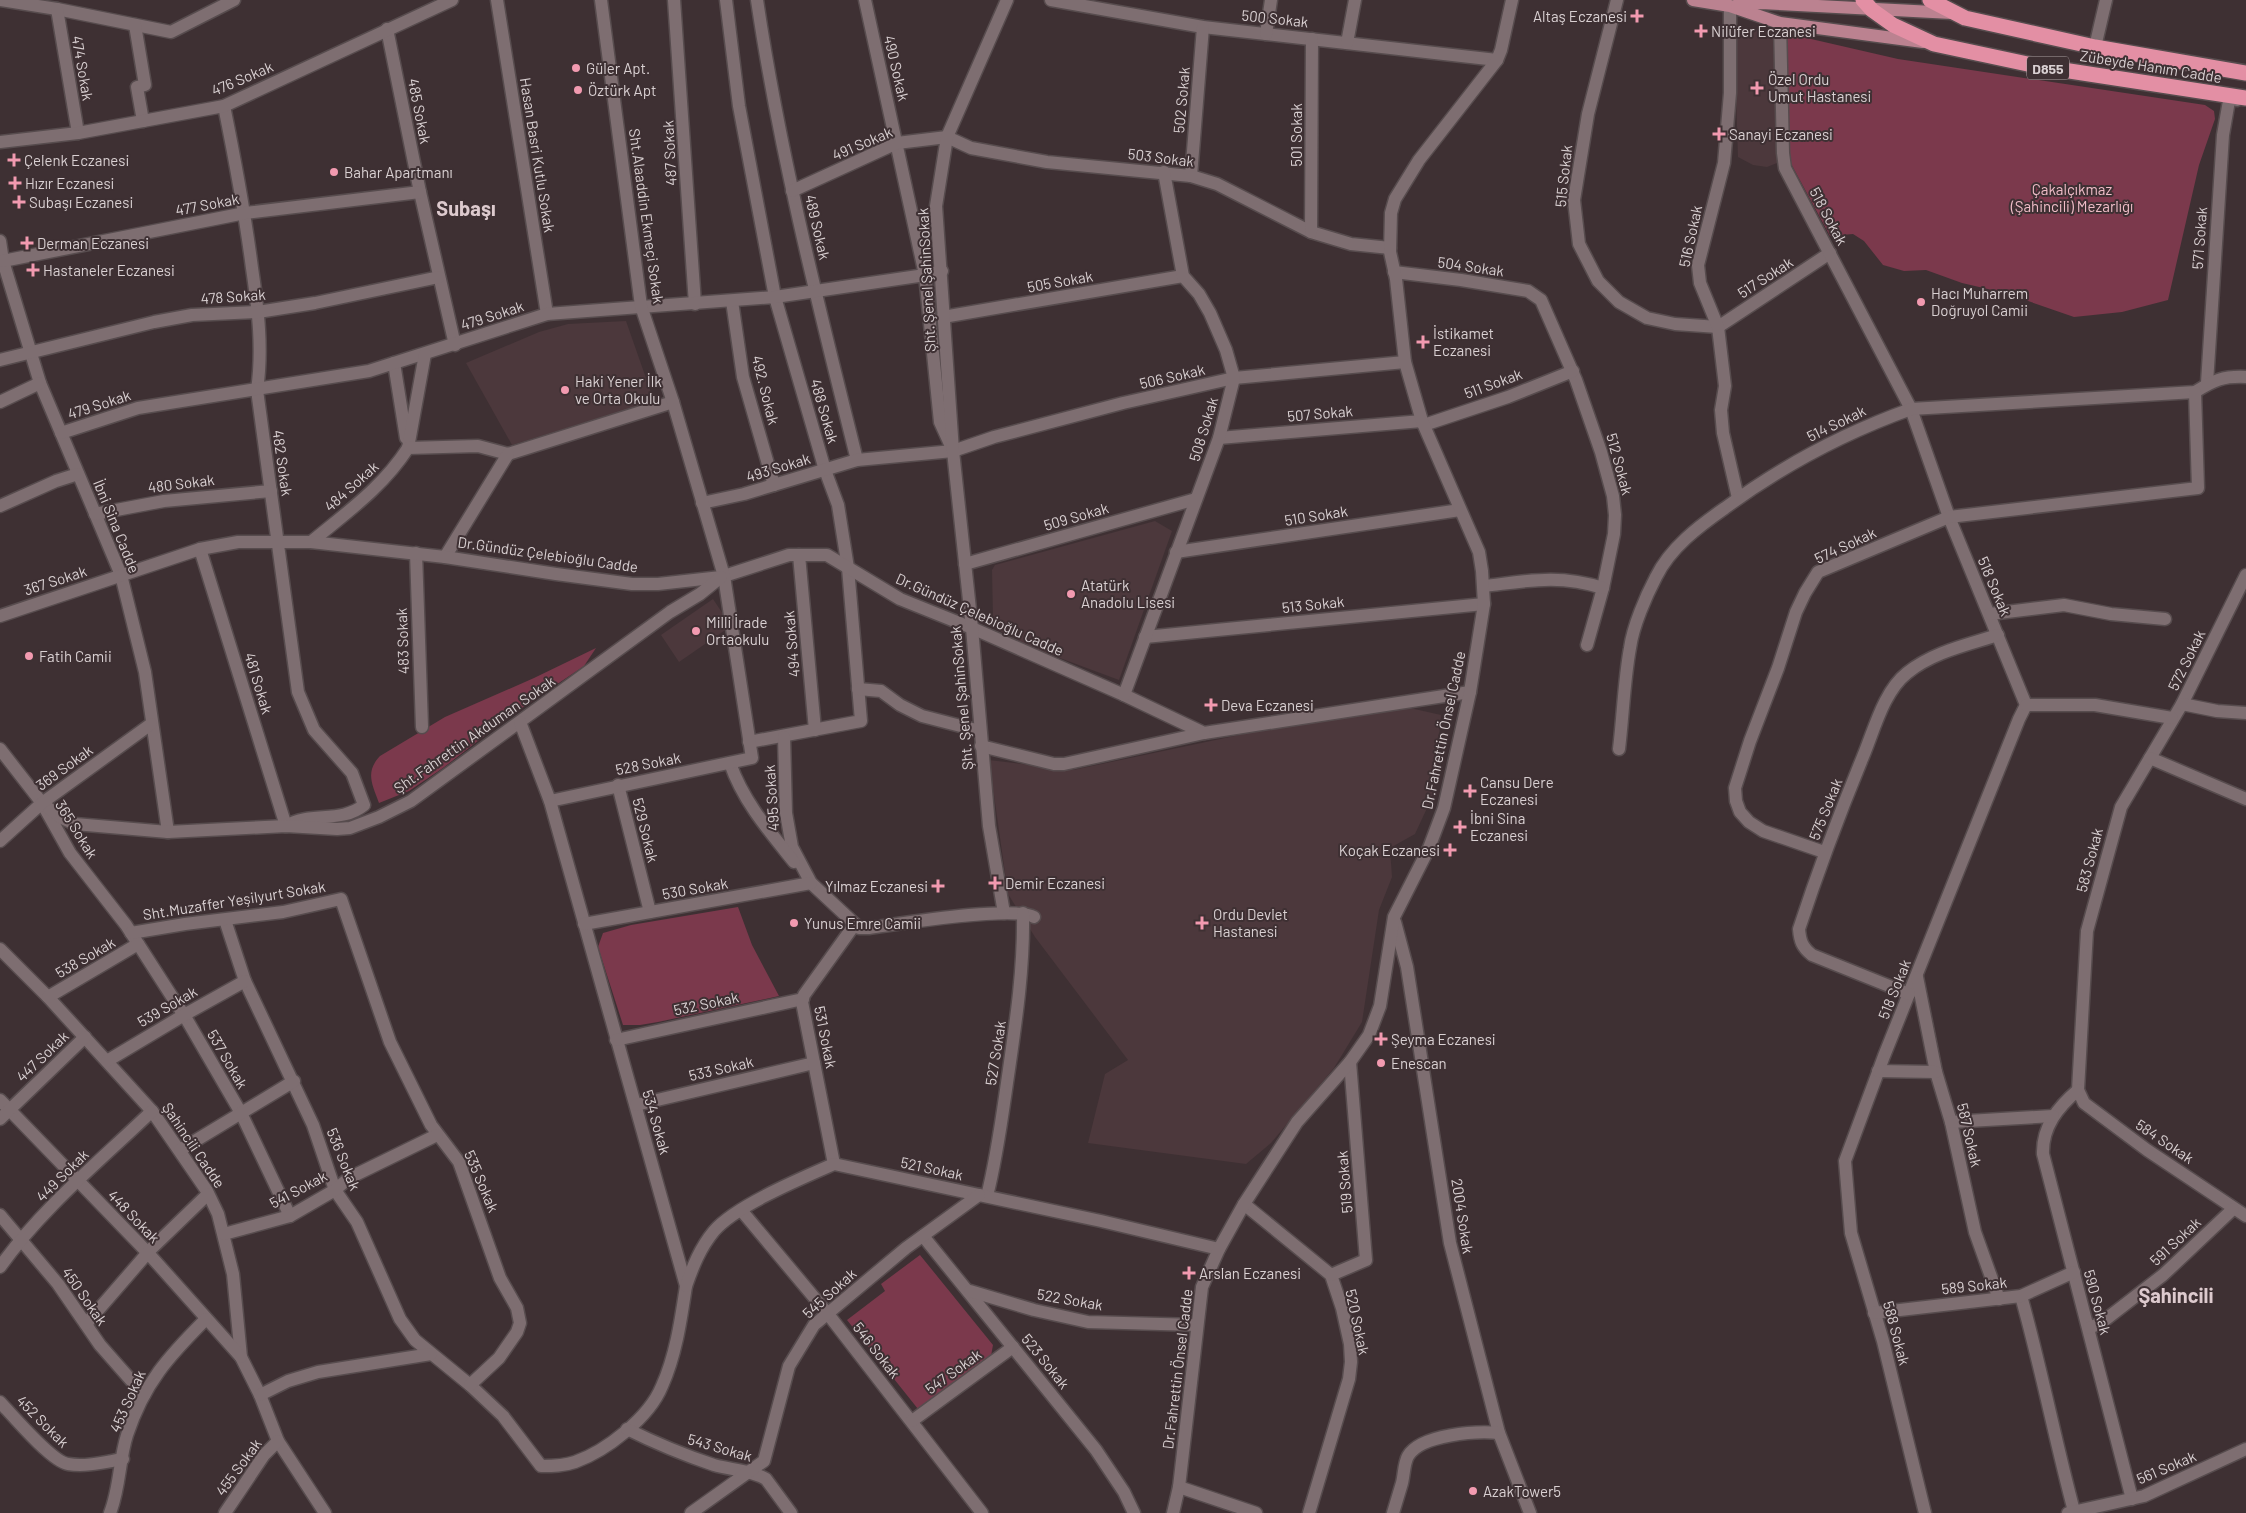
<svg xmlns="http://www.w3.org/2000/svg" width="2246" height="1513" font-family="Barlow,sans-serif">
<rect width="100%" height="100%" fill="#3e3033"/>
<g fill="#4c383c">
<path d="M1734,30H1777L1781,159L1777,163L1767,167L1753,165L1738,157Z"/>
<path d="M626,321L654,401L512,445L466,363L539,332L568,324Z"/>
<path d="M1155,521L1172,531L1119,680L1033,648L996,629L993,618L992,570L995,565Z"/>
<path d="M713,599L731,626L679,662L661,635Z"/>
<path d="M1410,708L1441,715L1434,793L1415,834L1390,848L1392,877L1379,910L1362,1022L1334,1068L1271,1143L1246,1164L1088,1143L1105,1074L1128,1060L1035,937L1008,894L989,760L1073,770L1263,730Z"/>
</g>
<g fill="#7b394c">
<path d="M1785,33L1898,59L2205,105L2214,111L2215,119L2199,165L2168,300L2122,312L2074,317L2005,293L1962,283L1926,270L1904,271L1883,265L1864,241L1853,234L1830,236L1789,160Z"/>
<path d="M596,648L584,666L510,716L443,768L409,791L379,803C372,784 365,772 380,756L445,717L534,678Z"/>
<path d="M738,907L752,945L779,996L658,1022L640,1025H623L598,947L603,933L631,925Z"/>
<path d="M920,1255L993,1345L991,1356L918,1409L847,1320L885,1291L881,1284Z"/>
</g>
<g fill="none" stroke-linecap="round" stroke-linejoin="round">
<g stroke="#574c4e" stroke-width="15">
<g id="minor">
<path d="M0,0L57,9L171,32L234,0"/>
<path d="M497,0L547,314"/>
<path d="M674,0L695,304"/>
<path d="M726,0L739,106L775,297L825,470L838,505L848,568L861,721L749,742"/>
<path d="M757,0C780,155 819,308 857,460"/>
<path d="M865,0L925,275L940,422L950,444"/>
<path d="M1051,0L1203,27L1497,60"/>
<path d="M1617,0L1588,114L1574,200L1579,244L1598,281L1619,302L1647,318L1675,324L1718,327L1830,253"/>
<path d="M1730,6V93L1724,163L1698,265L1700,283L1718,327L1725,386L1721,410L1723,433L1738,498"/>
<path d="M57,9L78,133"/>
<path d="M1780,23L1783,153L1785,168L1911,409L1949,517L2026,705L2019,719L1884,1056L1845,1161L1851,1233L1883,1341L1925,1513"/>
<path d="M135,25L145,85L137,87L143,121"/>
<path d="M387,29L420,192L455,345"/>
<path d="M1266,34L1271,0"/>
<path d="M1347,43L1355,0"/>
<path d="M2095,47L2106,0"/>
<path d="M224,106C235,160 245,214 252,268C258,309 263,349 257,390L298,692L314,730L352,773L364,805C341,824 310,811 286,826"/>
<path d="M0,142L78,133L224,106L452,0"/>
<path d="M1191,176L1203,27"/>
<path d="M792,191L897,143L947,137L971,148L1047,162L1191,176L1217,184L1311,232L1351,244L1390,248"/>
<path d="M1311,232L1312,39"/>
<path d="M0,241L3,261L40,383L121,575L145,672L168,832"/>
<path d="M3,261L245,213L420,192"/>
<path d="M1394,272L1461,280L1528,291L1541,300L1576,380L1601,452L1613,496L1615,515L1614,534L1603,588L1587,645"/>
<path d="M732,301L743,377L774,485"/>
<path d="M943,317L1183,276"/>
<path d="M0,360L154,322L192,315L258,312L315,303L439,277"/>
<path d="M394,363L406,438"/>
<path d="M2207,383L2223,135L2230,95L2237,100"/>
<path d="M0,402L40,383"/>
<path d="M1424,425L1508,397L1573,371"/>
<path d="M61,433L138,408L369,371L547,314L775,297L925,275L942,271"/>
<path d="M1219,438L1422,421"/>
<path d="M408,448L425,354"/>
<path d="M702,503L744,494L857,460L953,451L994,437L1123,403L1234,378L1405,362"/>
<path d="M0,506L56,481L78,474"/>
<path d="M95,514L164,501L271,491"/>
<path d="M311,542C346,513 383,487 408,448L478,446L508,454L673,402"/>
<path d="M200,549L286,826"/>
<path d="M1176,552L1460,510"/>
<path d="M416,553L422,727"/>
<path d="M799,555L815,730"/>
<path d="M445,557L508,454"/>
<path d="M965,564L1196,499"/>
<path d="M2246,575L2182,704L2121,807L2087,931L2078,1090L2084,1103L2147,1150L2246,1216"/>
<path d="M1484,586C1528,581 1558,574 1603,588"/>
<path d="M1990,614L2064,605L2111,614L2165,619"/>
<path d="M0,616L200,549L238,542H311L445,557L556,574L632,584H658L721,577L789,555H827L900,599L972,628L1124,695L1204,733L1470,692"/>
<path d="M1145,637L1484,604"/>
<path d="M858,689L881,691L900,705L922,716L980,731"/>
<path d="M1124,695L1219,438L1234,378L1226,350L1210,313L1199,294L1183,276L1164,172"/>
<path d="M2182,704L2217,711L2246,713"/>
<path d="M2026,705H2095L2172,718"/>
<path d="M784,737L786,813L792,847L811,883L855,924L859,928H869C899,924 1012,905 1034,917"/>
<path d="M981,746L1054,764H1064L1204,733"/>
<path d="M0,749L42,803L70,853L126,925L187,1020L241,1113L290,1216"/>
<path d="M1619,749C1623,716 1624,681 1630,648C1633,626 1646,596 1656,577C1670,548 1699,526 1725,508C1782,466 1844,433 1911,409L2195,392C2214,380 2223,376 2246,377"/>
<path d="M2150,758L2246,799"/>
<path d="M730,763C743,801 769,831 794,862"/>
<path d="M618,785L650,912"/>
<path d="M550,801L752,758L724,576L673,402L641,306L601,0"/>
<path d="M42,803L60,817L75,824L168,832L286,826L337,829L350,828L379,817L411,801L670,612L700,594L721,577"/>
<path d="M0,841L42,803L151,724"/>
<path d="M1824,852L1763,831L1749,822L1740,812L1736,801L1735,788L1750,741L1778,668L1796,612L1805,593L1818,572L1949,517L2198,488L2195,392"/>
<path d="M1004,913L989,826L972,628L953,451L936,206L947,137L1007,0"/>
<path d="M225,920L245,981L313,1125L335,1190L357,1222L400,1319L415,1340L470,1385L503,1416L541,1466C553,1466 564,1466 575,1462C606,1451 649,1418 662,1386C676,1355 681,1319 686,1286L550,801L520,722"/>
<path d="M1395,922L1407,967L1450,1243L1499,1433L1530,1513"/>
<path d="M584,924L811,883"/>
<path d="M131,933L185,924L283,912L341,899L390,1042L431,1125L459,1162L500,1278L517,1308L520,1323L517,1332L499,1358L470,1385"/>
<path d="M0,949L48,997L152,1111L207,1191L218,1214L233,1274L241,1357L260,1395L278,1441L325,1513"/>
<path d="M1917,977L1936,1072L1951,1122L1975,1232L1999,1299"/>
<path d="M1909,994L1812,955C1802,947 1800,941 1799,929C1818,871 1839,815 1862,759C1874,731 1883,692 1907,673C1933,652 1967,645 1998,635"/>
<path d="M48,997L138,944"/>
<path d="M616,1040L803,999"/>
<path d="M107,1061L184,1015L245,981"/>
<path d="M1878,1071L1936,1072"/>
<path d="M2078,1090C2058,1107 2042,1127 2043,1154L2132,1499"/>
<path d="M0,1100L148,1253L241,1357"/>
<path d="M636,1105L814,1063"/>
<path d="M0,1119L85,1037"/>
<path d="M1951,1122L2053,1116"/>
<path d="M180,1150L294,1081"/>
<path d="M834,1164L802,1002L804,995L855,924"/>
<path d="M987,1196C997,1157 1002,1117 1008,1076C1016,1021 1024,968 1023,913"/>
<path d="M1244,1204L1331,1275L1342,1308L1350,1344L1351,1362L1349,1379L1309,1513"/>
<path d="M741,1210L828,1314L982,1513"/>
<path d="M0,1215L58,1284L100,1345L144,1395"/>
<path d="M224,1234L290,1216L335,1190L349,1178L437,1135"/>
<path d="M923,1236L1096,1450L1124,1492L1134,1513"/>
<path d="M0,1267C42,1208 100,1161 152,1111"/>
<path d="M1331,1275L1366,1260L1350,1062"/>
<path d="M686,1286C693,1266 700,1248 714,1231C735,1206 802,1178 834,1164L1101,1221L1219,1249"/>
<path d="M970,1291L1034,1310L1088,1322L1197,1325"/>
<path d="M2021,1296C2041,1367 2055,1440 2074,1511"/>
<path d="M1874,1313L2021,1296L2074,1272"/>
<path d="M86,1324L151,1249L208,1194"/>
<path d="M2089,1328L2101,1323L2163,1275L2233,1209"/>
<path d="M260,1395L288,1381L318,1372L431,1354"/>
<path d="M0,1402C13,1416 52,1462 68,1464C86,1467 105,1462 123,1459"/>
<path d="M912,1421L1013,1347"/>
<path d="M627,1429C655,1443 684,1455 714,1465C731,1470 751,1470 766,1479L791,1513"/>
<path d="M1179,1487L1256,1513"/>
<path d="M110,1513C120,1488 119,1460 127,1435C144,1383 169,1356 206,1319"/>
<path d="M225,1513L264,1455L278,1441"/>
<path d="M691,1513L764,1461L789,1366L814,1325L906,1248L979,1195"/>
<path d="M1173,1513L1179,1487L1202,1287L1219,1249L1244,1204L1297,1122L1350,1062L1369,1035L1380,1006L1394,917L1429,848L1444,808L1470,692L1484,604L1482,571L1479,552L1422,421L1405,362L1396,279L1390,252L1391,213L1395,199L1419,160L1497,60L1501,50L1512,0"/>
<path d="M1393,1513C1396,1503 1399,1493 1402,1483C1404,1475 1404,1463 1408,1456C1421,1434 1477,1431 1499,1433"/>
<path d="M2068,1513L2144,1496L2246,1449"/>
</g>
</g>
<g stroke="#574c4e" stroke-width="15">
<g id="major">
<path d="M1693,0L1730,6L1780,23L1923,42"/>
<path d="M1737,5L1761,3L1952,13"/>
</g>
</g>
<g stroke="#574c4e" stroke-width="18">
<g id="highway">
<path d="M1863,0L1872,10L1893,25L1934,44L2037,66L2246,98"/>
<path d="M1930,0L1965,18L2095,47L2246,73"/>
</g>
</g>
<use href="#minor" stroke="#7e6e71" stroke-width="12"/>
<use href="#major" stroke="#bb8290" stroke-width="12"/>
<use href="#highway" stroke="#e38fa4" stroke-width="15"/>
</g>
<g fill="#f29ab0" stroke="#3e3033" stroke-width="2">
<path d="M1634.5 8.5h5v5h5v5h-5v5h-5v-5h-5v-5h5z"/>
<path d="M1698.5 23.5h5v5h5v5h-5v5h-5v-5h-5v-5h5z"/>
<circle cx="576" cy="68" r="5"/>
<path d="M1754.5 80.5h5v5h5v5h-5v5h-5v-5h-5v-5h5z"/>
<circle cx="578" cy="90" r="5"/>
<path d="M1716.5 126.5h5v5h5v5h-5v5h-5v-5h-5v-5h5z"/>
<path d="M11.5 152.5h5v5h5v5h-5v5h-5v-5h-5v-5h5z"/>
<circle cx="334" cy="172" r="5"/>
<path d="M12.5 175.5h5v5h5v5h-5v5h-5v-5h-5v-5h5z"/>
<path d="M16.5 194.5h5v5h5v5h-5v5h-5v-5h-5v-5h5z"/>
<path d="M24.5 235.5h5v5h5v5h-5v5h-5v-5h-5v-5h5z"/>
<path d="M30.5 262.5h5v5h5v5h-5v5h-5v-5h-5v-5h5z"/>
<circle cx="1921" cy="302" r="5"/>
<path d="M1420.5 334.5h5v5h5v5h-5v5h-5v-5h-5v-5h5z"/>
<circle cx="565" cy="390" r="5"/>
<circle cx="1071" cy="594" r="5"/>
<circle cx="696" cy="631" r="5"/>
<circle cx="29" cy="656" r="5"/>
<path d="M1208.5 697.5h5v5h5v5h-5v5h-5v-5h-5v-5h5z"/>
<path d="M1467.5 783.5h5v5h5v5h-5v5h-5v-5h-5v-5h5z"/>
<path d="M1457.5 819.5h5v5h5v5h-5v5h-5v-5h-5v-5h5z"/>
<path d="M1447.5 842.5h5v5h5v5h-5v5h-5v-5h-5v-5h5z"/>
<path d="M992.5 875.5h5v5h5v5h-5v5h-5v-5h-5v-5h5z"/>
<path d="M935.5 878.5h5v5h5v5h-5v5h-5v-5h-5v-5h5z"/>
<circle cx="794" cy="923" r="5"/>
<path d="M1199.5 915.5h5v5h5v5h-5v5h-5v-5h-5v-5h5z"/>
<path d="M1378.5 1031.5h5v5h5v5h-5v5h-5v-5h-5v-5h5z"/>
<circle cx="1381" cy="1063" r="5"/>
<path d="M1186.5 1265.5h5v5h5v5h-5v5h-5v-5h-5v-5h5z"/>
<circle cx="1473" cy="1491" r="5"/>
</g>
<g text-anchor="middle" dominant-baseline="central" stroke-width="4" stroke-linejoin="round" paint-order="stroke">
<rect fill="#3e3033" stroke="#aaa0a2" stroke-width="1" x="2027" y="56.5" width="42" height="23" rx="4"/>
<g font-size="14" font-weight="bold" fill="#d9d0d2">
<text x="2048" y="68">D855</text>
</g>
<g font-size="15" fill="#d9d0d2" stroke="#3e3033" text-anchor="start">
<text x="1627" y="16" text-anchor="end">Altaş Eczanesi</text>
<text x="1711" y="31">Nilüfer Eczanesi</text>
<text x="586" y="68">Güler Apt.</text>
<text x="1768" y="79">Özel Ordu<tspan x="1768" dy="17">Umut Hastanesi</tspan></text>
<text x="588" y="90">Öztürk Apt</text>
<text x="1729" y="134">Sanayi Eczanesi</text>
<text x="24" y="160">Çelenk Eczanesi</text>
<text x="344" y="172">Bahar Apartmanı</text>
<text x="25" y="183">Hızır Eczanesi</text>
<text x="29" y="202">Subaşı Eczanesi</text>
<text x="37" y="243">Derman Eczanesi</text>
<text x="43" y="270">Hastaneler Eczanesi</text>
<text x="1931" y="293">Hacı Muharrem<tspan x="1931" dy="17">Doğruyol Camii</tspan></text>
<text x="1433" y="333">İstikamet<tspan x="1433" dy="17">Eczanesi</tspan></text>
<text x="575" y="381">Haki Yener İlk<tspan x="575" dy="17">ve Orta Okulu</tspan></text>
<text x="1081" y="585">Atatürk<tspan x="1081" dy="17">Anadolu Lisesi</tspan></text>
<text x="706" y="622">Milli İrade<tspan x="706" dy="17">Ortaokulu</tspan></text>
<text x="39" y="656">Fatih Camii</text>
<text x="1221" y="705">Deva Eczanesi</text>
<text x="1480" y="782">Cansu Dere<tspan x="1480" dy="17">Eczanesi</tspan></text>
<text x="1470" y="818">İbni Sina<tspan x="1470" dy="17">Eczanesi</tspan></text>
<text x="1440" y="850" text-anchor="end">Koçak Eczanesi</text>
<text x="1005" y="883">Demir Eczanesi</text>
<text x="928" y="886" text-anchor="end">Yılmaz Eczanesi</text>
<text x="1213" y="914">Ordu Devlet<tspan x="1213" dy="17">Hastanesi</tspan></text>
<text x="804" y="923">Yunus Emre Camii</text>
<text x="1391" y="1039">Şeyma Eczanesi</text>
<text x="1391" y="1063">Enescan</text>
<text x="1199" y="1273">Arslan Eczanesi</text>
<text x="1483" y="1491">AzakTower5</text>
</g>
<g font-size="15" fill="#d9d0d2" stroke="#3e3033">
<text transform="translate(1275 18) rotate(6)">500 Sokak</text>
<text transform="translate(2151 66) rotate(9)">Zübeyde Hanım Cadde</text>
<text transform="translate(83 68) rotate(80)">474 Sokak</text>
<text transform="translate(897 68) rotate(77)">490 Sokak</text>
<text transform="translate(242 78) rotate(-23)">476 Sokak</text>
<text transform="translate(1181 100) rotate(-85)">502 Sokak</text>
<text transform="translate(420 111) rotate(79)">485 Sokak</text>
<text transform="translate(1296 135) rotate(-90)">501 Sokak</text>
<text transform="translate(862 143) rotate(-23)">491 Sokak</text>
<text transform="translate(669 153) rotate(-93)">487 Sokak</text>
<text transform="translate(538 155) rotate(81)">Hasan Basri Kutlu Sokak</text>
<text transform="translate(1161 157) rotate(7)">503 Sokak</text>
<text transform="translate(1563 176) rotate(-84)">515 Sokak</text>
<text transform="translate(207 204) rotate(-11)">477 Sokak</text>
<text transform="translate(647 216) rotate(82)">Sht.Alaaddin Ekmeçi Sokak</text>
<text transform="translate(1829 216) rotate(62)">518 Sokak</text>
<text transform="translate(818 227) rotate(77)">489 Sokak</text>
<text transform="translate(1690 236) rotate(-78)">516 Sokak</text>
<text transform="translate(2199 238) rotate(-86)">571 Sokak</text>
<text transform="translate(1471 266) rotate(8)">504 Sokak</text>
<text transform="translate(1765 277) rotate(-33)">517 Sokak</text>
<text transform="translate(926 280) rotate(-93)">Şht. Şenel ŞahinSokak</text>
<text transform="translate(1060 281) rotate(-10)">505 Sokak</text>
<text transform="translate(233 296) rotate(-4)">478 Sokak</text>
<text transform="translate(492 315) rotate(-18)">479 Sokak</text>
<text transform="translate(1172 376) rotate(-13)">506 Sokak</text>
<text transform="translate(1493 383) rotate(-20)">511 Sokak</text>
<text transform="translate(766 390) rotate(76)">492. Sokak</text>
<text transform="translate(99 404) rotate(-18)">479 Sokak</text>
<text transform="translate(825 411) rotate(74)">488 Sokak</text>
<text transform="translate(1320 413) rotate(-5)">507 Sokak</text>
<text transform="translate(1836 423) rotate(-26)">514 Sokak</text>
<text transform="translate(1203 429) rotate(-73)">508 Sokak</text>
<text transform="translate(283 463) rotate(82)">482 Sokak</text>
<text transform="translate(1620 464) rotate(75)">512 Sokak</text>
<text transform="translate(778 467) rotate(-17)">493 Sokak</text>
<text transform="translate(181 483) rotate(-7)">480 Sokak</text>
<text transform="translate(351 486) rotate(-42)">484 Sokak</text>
<text transform="translate(1316 515) rotate(-9)">510 Sokak</text>
<text transform="translate(1076 516) rotate(-16)">509 Sokak</text>
<text transform="translate(117 526) rotate(68)">İbni Sina Cadde</text>
<text transform="translate(1845 545) rotate(-25)">574 Sokak</text>
<text transform="translate(548 554) rotate(8)">Dr.Gündüz Çelebioğlu Cadde</text>
<text transform="translate(55 580) rotate(-18)">367 Sokak</text>
<text transform="translate(1995 586) rotate(67)">518 Sokak</text>
<text transform="translate(1313 604) rotate(-6)">513 Sokak</text>
<text transform="translate(980 614) rotate(24)">Dr.Gündüz Çelebioğlu Cadde</text>
<text transform="translate(402 641) rotate(-92)">483 Sokak</text>
<text transform="translate(791 644) rotate(-95)">494 Sokak</text>
<text transform="translate(2186 660) rotate(-64)">572 Sokak</text>
<text transform="translate(259 683) rotate(73)">481 Sokak</text>
<text transform="translate(961 698) rotate(-95)">Şht. Şenel ŞahinSokak</text>
<text transform="translate(1443 730) rotate(-78)">Dr.Fahrettin Önsel Cadde</text>
<text transform="translate(474 734) rotate(-35)">Şht.Fahrettin Akduman Sokak</text>
<text transform="translate(648 763) rotate(-11)">528 Sokak</text>
<text transform="translate(64 767) rotate(-36)">369 Sokak</text>
<text transform="translate(771 798) rotate(-94)">495 Sokak</text>
<text transform="translate(1825 809) rotate(-68)">575 Sokak</text>
<text transform="translate(77 829) rotate(58)">365 Sokak</text>
<text transform="translate(646 830) rotate(76)">529 Sokak</text>
<text transform="translate(2089 860) rotate(-75)">583 Sokak</text>
<text transform="translate(695 888) rotate(-10)">530 Sokak</text>
<text transform="translate(234 900) rotate(-9)">Sht.Muzaffer Yeşilyurt Sokak</text>
<text transform="translate(85 957) rotate(-30)">538 Sokak</text>
<text transform="translate(1894 989) rotate(-68)">518 Sokak</text>
<text transform="translate(706 1003) rotate(-12)">532 Sokak</text>
<text transform="translate(167 1006) rotate(-30)">539 Sokak</text>
<text transform="translate(826 1037) rotate(79)">531 Sokak</text>
<text transform="translate(995 1053) rotate(-81)">527 Sokak</text>
<text transform="translate(42 1056) rotate(-44)">447 Sokak</text>
<text transform="translate(228 1059) rotate(60)">537 Sokak</text>
<text transform="translate(721 1068) rotate(-13)">533 Sokak</text>
<text transform="translate(657 1122) rotate(74)">534 Sokak</text>
<text transform="translate(1970 1135) rotate(77)">587 Sokak</text>
<text transform="translate(2165 1141) rotate(34)">584 Sokak</text>
<text transform="translate(194 1145) rotate(56)">Şahincili Cadde</text>
<text transform="translate(344 1159) rotate(68)">536 Sokak</text>
<text transform="translate(932 1168) rotate(12)">521 Sokak</text>
<text transform="translate(62 1175) rotate(-45)">449 Sokak</text>
<text transform="translate(482 1181) rotate(67)">535 Sokak</text>
<text transform="translate(1344 1182) rotate(-95)">519 Sokak</text>
<text transform="translate(298 1189) rotate(-28)">541 Sokak</text>
<text transform="translate(134 1216) rotate(46)">448 Sokak</text>
<text transform="translate(1463 1216) rotate(81)">2004 Sokak</text>
<text transform="translate(2175 1241) rotate(-43)">591 Sokak</text>
<text transform="translate(1974 1285) rotate(-6)">589 Sokak</text>
<text transform="translate(829 1293) rotate(-42)">545 Sokak</text>
<text transform="translate(85 1296) rotate(55)">450 Sokak</text>
<text transform="translate(1070 1299) rotate(10)">522 Sokak</text>
<text transform="translate(2098 1302) rotate(75)">590 Sokak</text>
<text transform="translate(1358 1322) rotate(78)">520 Sokak</text>
<text transform="translate(1897 1333) rotate(75)">588 Sokak</text>
<text transform="translate(877 1350) rotate(52)">546 Sokak</text>
<text transform="translate(1046 1361) rotate(51)">523 Sokak</text>
<text transform="translate(1177 1369) rotate(-83)">Dr.Fahrettin Önsel Cadde</text>
<text transform="translate(953 1371) rotate(-36)">547 Sokak</text>
<text transform="translate(127 1401) rotate(-66)">453 Sokak</text>
<text transform="translate(43 1421) rotate(45)">452 Sokak</text>
<text transform="translate(720 1447) rotate(16)">543 Sokak</text>
<text transform="translate(238 1467) rotate(-54)">455 Sokak</text>
<text transform="translate(2166 1467) rotate(-23)">561 Sokak</text>
</g>
<g font-size="15" fill="#f0bdc8" stroke="#3e3033">
<text x="2072" y="189">Çakalçıkmaz<tspan x="2072" dy="17">(Şahincili) Mezarlığı</tspan></text>
</g>
<g font-size="20" font-weight="bold" fill="#ddcace" stroke="#3e3033">
<text x="466" y="208">Subaşı</text>
<text x="2176" y="1295">Şahincili</text>
</g>
</g>
</svg>
